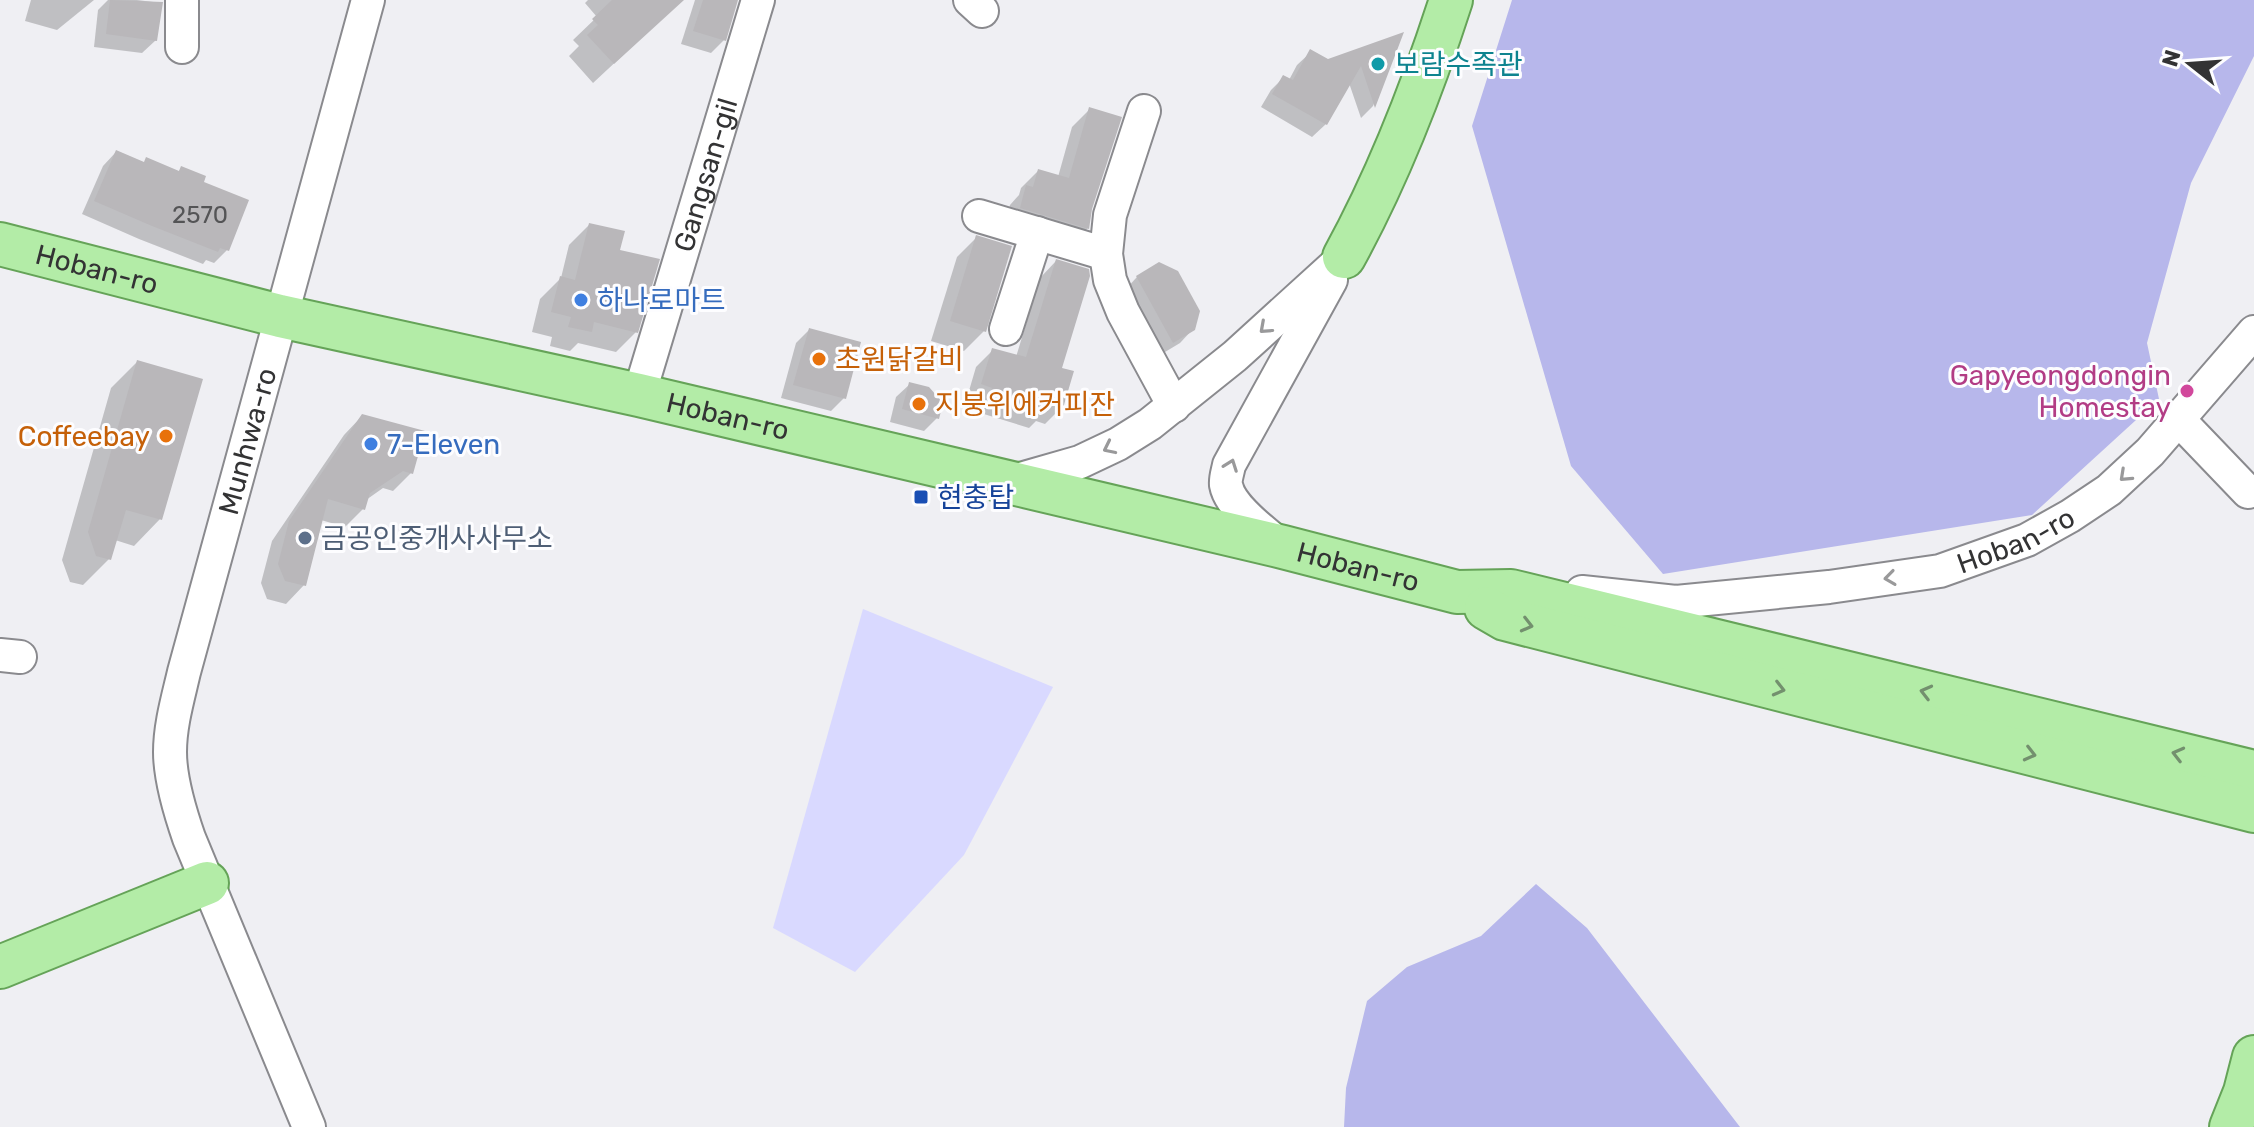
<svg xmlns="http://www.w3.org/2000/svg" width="2254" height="1127" font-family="Rubik,'Noto Sans KR',sans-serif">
<rect width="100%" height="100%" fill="#efeff3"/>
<path fill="#d9d9ff" d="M863,609L1053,687L964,855L855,972L773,928Z"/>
<g fill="#b7b7eb">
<path d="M1512,0H2254V56L2191,183L2147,343L2159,399L2032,515L1663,574L1571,466L1472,126Z"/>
<path d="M1536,884L1587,928L1740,1127H1344L1346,1088L1367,1001L1407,967L1481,936Z"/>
</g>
<g fill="#0003">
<path d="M31,0H94L57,30L25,21Z"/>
<path d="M108,0H137L161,3L156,40L142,53L94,47L98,10Z"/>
<path d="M588,0H682L593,83L569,56L579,46L573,40L597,17L585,3Z"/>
<path d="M695,0H736L724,40L711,53L681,44Z"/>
<path d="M1398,42L1373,106L1361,118L1349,83L1326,124L1312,137L1261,107L1271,90L1284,77L1289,80L1297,65L1311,52L1327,61Z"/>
<path d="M1090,109V209L1088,228L1070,245L1004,225L1010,205L1019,195L1021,188L1038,171L1058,177L1072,127Z"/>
<path d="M116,152L143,164L177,173L181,169L201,183L227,250L214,263L206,260L203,264L139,239L82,214L103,166Z"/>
<path d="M589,225L618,251L636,332L616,352L578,343L570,351L550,346L552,337L532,332L540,299L561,278L569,245Z"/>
<path d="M977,237L984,331L964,351L931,341L957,257Z"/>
<path d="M1056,261L1062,407L1045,424L1036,421L1029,428L974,411L976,404L966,401L976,367L993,350L1016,357L1040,278Z"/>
<path d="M1137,277L1193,329L1180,343L1160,355L1124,291Z"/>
<path d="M809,330L844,398L831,411L781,398L796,343Z"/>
<path d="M137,362L160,519L134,546L115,540L109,559L83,585L70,582L62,560L111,388Z"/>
<path d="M910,384L937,418L924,431L890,422L896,397Z"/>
<path d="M362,416L411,473L393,491L383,488L366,500L363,509L345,527L321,520L304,585L286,604L267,599L261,583L272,541L344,435Z"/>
</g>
<g fill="#b9b7ba">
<path d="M110,0L163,2L157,41L106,34Z"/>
<path d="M612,0H684L614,64L587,35L598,25L592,19Z"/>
<path d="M703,0H738L726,41L693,31Z"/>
<path d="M1404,32L1375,108L1361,66L1327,125L1272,94L1283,75L1293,80L1310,49L1328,59Z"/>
<path d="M1089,107L1122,117L1092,209L1089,229L1020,208L1026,185L1033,187L1038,169L1069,178Z"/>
<path d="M116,150L144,162L146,157L179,171L181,166L206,176L204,182L249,200L229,251L220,248L218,252L152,226L94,201Z"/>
<path d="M589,223L625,231L620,250L660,259L638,333L594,322L592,332L568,327L571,317L551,312L560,276L575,280Z"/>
<path d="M976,235L1012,246L986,332L950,321Z"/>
<path d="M1056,259L1089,269L1090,276L1062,368L1074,371L1063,408L1050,404L1048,412L990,394L992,388L981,384L992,348L1026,357Z"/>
<path d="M1159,262L1178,271L1200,311L1195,330L1173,343L1136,276Z"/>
<path d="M809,328L861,342L846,399L793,385Z"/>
<path d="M137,360L203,379L162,520L126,510L111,560L96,556L88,532Z"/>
<path d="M909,382L929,387L943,403L939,419L902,409Z"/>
<path d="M362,414L425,431L413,474L403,471L370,493L365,510L328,499L306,586L285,581L278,564L289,521Z"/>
</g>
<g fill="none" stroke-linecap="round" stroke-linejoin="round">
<g stroke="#8a8a8e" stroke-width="36">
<g id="minor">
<path d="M970,0L982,11"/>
<path d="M182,47V0"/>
<path d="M1144,111L1110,215L1106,254L1110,280L1123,312L1174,406"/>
<path d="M979,216L1106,254"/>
<path d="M1006,329L1037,233"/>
<path id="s1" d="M639,395L758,0"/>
<path d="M2178,419L2248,492"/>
<path d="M1010,482L1080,462L1118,444L1150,424L1235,356L1344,257"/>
<path d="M1280,545C1263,531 1230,507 1226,485C1225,479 1228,471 1229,465L1331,280"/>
<path id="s2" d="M1582,592L1676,602L1829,587L1940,571L2027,540L2070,516L2109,490L2150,452L2254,332"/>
<path d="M0,655L20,657"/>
<path id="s3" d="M309,1127L189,838C180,812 170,779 170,752C170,725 178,698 184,672L368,0"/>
</g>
</g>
<g stroke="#65a358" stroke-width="46">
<g id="major">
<path id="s4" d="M0,244L280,316L639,395L1283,547L1457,592L1511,591L2254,772"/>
<path d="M1344,257C1389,175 1422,90 1451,0"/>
<path d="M1486,608L1505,619L2254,811"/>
<path d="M0,967L207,883"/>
<path d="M2231,1127L2245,1092L2254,1057"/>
</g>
</g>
<use href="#minor" stroke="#fff" stroke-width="32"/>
<use href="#major" stroke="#b3eca7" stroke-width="42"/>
</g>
<defs><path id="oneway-chevron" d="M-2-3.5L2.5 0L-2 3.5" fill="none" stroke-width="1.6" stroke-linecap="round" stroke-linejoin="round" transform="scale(2)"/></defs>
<g stroke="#99999a">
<use href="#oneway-chevron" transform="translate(1265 328) rotate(138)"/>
<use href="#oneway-chevron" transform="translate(1109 448) rotate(154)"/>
<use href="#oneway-chevron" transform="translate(1231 465) rotate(-70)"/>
<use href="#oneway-chevron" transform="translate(2125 476) rotate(137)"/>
<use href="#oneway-chevron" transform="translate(1890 578) rotate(172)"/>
</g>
<g stroke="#73906e">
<use href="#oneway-chevron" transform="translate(1527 625) rotate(14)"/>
<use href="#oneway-chevron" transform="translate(1779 689) rotate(14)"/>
<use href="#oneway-chevron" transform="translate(1926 692) rotate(-166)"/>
<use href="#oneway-chevron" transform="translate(2030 754) rotate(14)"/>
<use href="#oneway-chevron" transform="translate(2178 754) rotate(-166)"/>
</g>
<circle fill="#0f9aa8" stroke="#fdfdff" stroke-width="3" cx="1378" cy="64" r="8"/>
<g fill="#3f7fe0" stroke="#fdfdff" stroke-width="3">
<circle cx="581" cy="300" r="8"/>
<circle cx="371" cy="444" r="8"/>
</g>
<g fill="#e8710a" stroke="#fdfdff" stroke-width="3">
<circle cx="819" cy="359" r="8"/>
<circle cx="919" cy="404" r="8"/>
<circle cx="166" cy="436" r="8"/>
</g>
<circle fill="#d1479c" stroke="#fdfdff" stroke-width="3" cx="2187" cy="391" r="8"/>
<rect fill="#1a4fb4" stroke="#fdfdff" stroke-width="3" x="913" y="489" width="16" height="16" rx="4"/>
<circle fill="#5c6f8a" stroke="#fdfdff" stroke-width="3" cx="305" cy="538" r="8"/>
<g text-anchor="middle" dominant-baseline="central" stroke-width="6" stroke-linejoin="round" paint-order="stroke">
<g font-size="24" fill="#545456">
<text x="200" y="215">2570</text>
</g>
<g font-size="28" fill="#0d838f" stroke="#fdfdff" text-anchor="start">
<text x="1394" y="64">보람수족관</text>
</g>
<g font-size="28" fill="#333334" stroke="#fdfdff">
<text stroke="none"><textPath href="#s1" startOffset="230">Gangsan-gil</textPath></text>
<text stroke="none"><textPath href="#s4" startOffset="100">Hoban-ro</textPath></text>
<text stroke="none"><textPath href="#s4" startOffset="748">Hoban-ro</textPath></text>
<text stroke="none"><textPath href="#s3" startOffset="722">Munhwa-ro</textPath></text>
<text stroke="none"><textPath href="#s2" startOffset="442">Hoban-ro</textPath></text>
<text stroke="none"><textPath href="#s4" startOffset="1396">Hoban-ro</textPath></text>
</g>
<g font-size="28" fill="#366cbe" stroke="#fdfdff" text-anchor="start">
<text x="597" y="300">하나로마트</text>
<text x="387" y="444">7-Eleven</text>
</g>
<g font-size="28" fill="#c56008" stroke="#fdfdff" text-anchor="start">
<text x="835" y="359">초원닭갈비</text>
<text x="935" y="404">지붕위에커피잔</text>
<text x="150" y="436" text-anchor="end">Coffeebay</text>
</g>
<g font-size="28" fill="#b23c85" stroke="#fdfdff" text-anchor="end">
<text x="2171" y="375">Gapyeongdongin<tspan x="2171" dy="32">Homestay</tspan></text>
</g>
<g font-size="28" fill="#164399" stroke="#fdfdff" text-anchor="start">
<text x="937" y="497">현충탑</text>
</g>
<g font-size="28" fill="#4e5e75" stroke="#fdfdff" text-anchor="start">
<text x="321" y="538">금공인중개사사무소</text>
</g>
</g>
<g transform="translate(2190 64) rotate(287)" stroke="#fdfdff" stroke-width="6" paint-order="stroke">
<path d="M0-6L14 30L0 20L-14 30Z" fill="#333334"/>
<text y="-12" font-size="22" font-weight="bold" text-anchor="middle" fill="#333334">N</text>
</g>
</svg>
